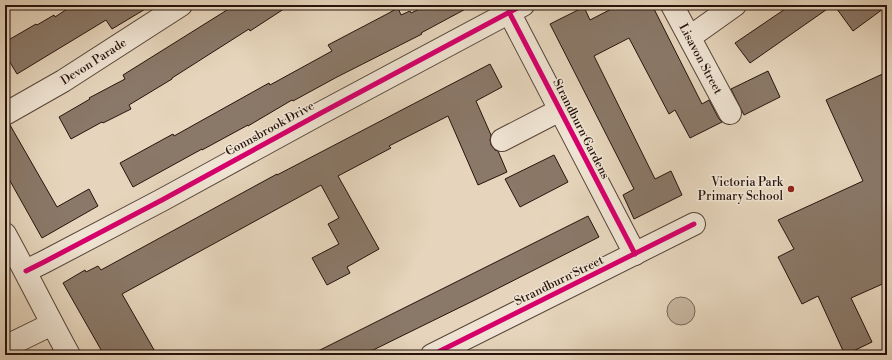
<svg xmlns="http://www.w3.org/2000/svg" width="892" height="360" font-family="'Libre Bodoni',serif">
<rect width="100%" height="100%" fill="#e6d5bc"/>
<filter id="stains"><feTurbulence type="fractalNoise" baseFrequency=".005" numOctaves="4"/><feColorMatrix values="0 0 0 0 .2 0 0 0 0 .09 0 0 0 0 .02 0 0 0 .5 -.17"/></filter>
<radialGradient id="worn" r=".72"><stop offset=".6" stop-color="#630" stop-opacity="0"/><stop offset="1" stop-color="#630" stop-opacity=".3"/></radialGradient>
<circle fill="#c6b49e" stroke="#766455" cx="681" cy="311" r="14"/>
<g fill="#8a7868" stroke="#27130c">
<path d="M73,5H152L112,29L106,20L17,74L5,54V42L36,24L37,25L54,15L55,17Z"/>
<path d="M235,5H290L250,31L249,29L172,78V79L129,105L131,109L103,123L102,122L71,139L59,117L90,99L89,98L125,79L123,75Z"/>
<path d="M428,5H473L421,33L422,34L337,77L293,101L292,100L248,126V125L202,150V149L133,187L120,163L173,134L174,136L269,83L270,85L332,51L328,45L387,14L398,8L401,15L410,11L411,13Z"/>
<path d="M619,5H652L702,104L709,100L719,119L722,122L690,138L675,110L669,114L629,38L594,56L655,179L671,171L682,195L634,219L623,195L634,189L550,24L584,7L590,20Z"/>
<path d="M791,5H833L750,63L735,43Z"/>
<path d="M834,5H887V6L853,31Z"/>
<path d="M490,64L502,87L476,101L491,135L490,140L491,145L495,150L498,151L507,172L478,185L448,116L389,146L391,148L338,176L379,249L347,267L350,273L327,285L312,258L339,244L328,224L339,218L321,185L122,294L157,355H104L63,283L85,270L86,272L98,266L101,270L277,174V175Z"/>
<path d="M768,71L780,97L744,115L731,89Z"/>
<path d="M887,72V282L851,298L872,342L845,355L818,296L802,304L778,257L794,249L778,220L863,181L826,100Z"/>
<path d="M10,125L57,207L89,189L98,206L42,238L5,172V126Z"/>
<path d="M554,155L568,182L520,207L505,179Z"/>
<path d="M588,216L599,237L479,298L363,355H310Z"/>
</g>
<g fill="none" stroke-linecap="round" stroke-linejoin="round">
<g stroke="#574438" stroke-width="24">
<g id="minor">
<path id="s1" d="M672,5L730,113"/>
<path d="M509,12L635,254"/>
<path d="M690,37L735,5"/>
<path id="s2" d="M5,114L63,81L181,5"/>
<path d="M502,140L560,110"/>
<path d="M5,234C27,274 47,315 69,355"/>
<path d="M26,271L44,262L162,200L321,113L523,5"/>
<path d="M5,347L52,324"/>
<path d="M432,355L694,224"/>
</g>
</g>
<use href="#minor" stroke="#efe4d3" stroke-width="22"/>
<g stroke="#efe4d3" stroke-width="8">
<g id="cycleway">
<path d="M509,12L635,254"/>
<path d="M26,271L44,262L162,200L321,113L523,5"/>
<path d="M432,355L694,224"/>
</g>
</g>
<use href="#cycleway" stroke="#d6006c" stroke-width="5"/>
</g>
<circle fill="#8f2418" stroke="#efe4d3" stroke-width="1.5" cx="791" cy="189" r="4"/>
<g text-anchor="middle" dominant-baseline="central" stroke-width="3" stroke-linejoin="round" paint-order="stroke">
<g font-size="12" fill="#27130c" stroke="#efe4d3">
<text stroke="none"><textPath href="#s1" startOffset="61">Lisavon Street</textPath></text>
<text stroke="none"><textPath href="#s2" startOffset="103">Devon Parade</textPath></text>
<text transform="translate(270 129) rotate(-29)">Connsbrook Drive</text>
<text transform="translate(581 129) rotate(63)">Strandburn Gardens</text>
<text transform="translate(559 281) rotate(-26)">Strandburn Street</text>
</g>
<g font-size="12" fill="#27130c" stroke="#efe4d3" text-anchor="end">
<text x="783" y="182">Victoria Park<tspan x="783" dy="14">Primary School</tspan></text>
</g>
</g>
<rect width="892" height="360" fill="none" stroke="#e6d5bc" stroke-width="20"/>
<rect x="6" y="6" width="880" height="348" fill="none" stroke="#27130c" stroke-width="2"/>
<rect x="10" y="10" width="872" height="340" fill="none" stroke="#27130c"/>
<rect width="100%" height="100%" filter="url(#stains)"/>
<rect width="100%" height="100%" fill="url(#worn)"/>
</svg>
